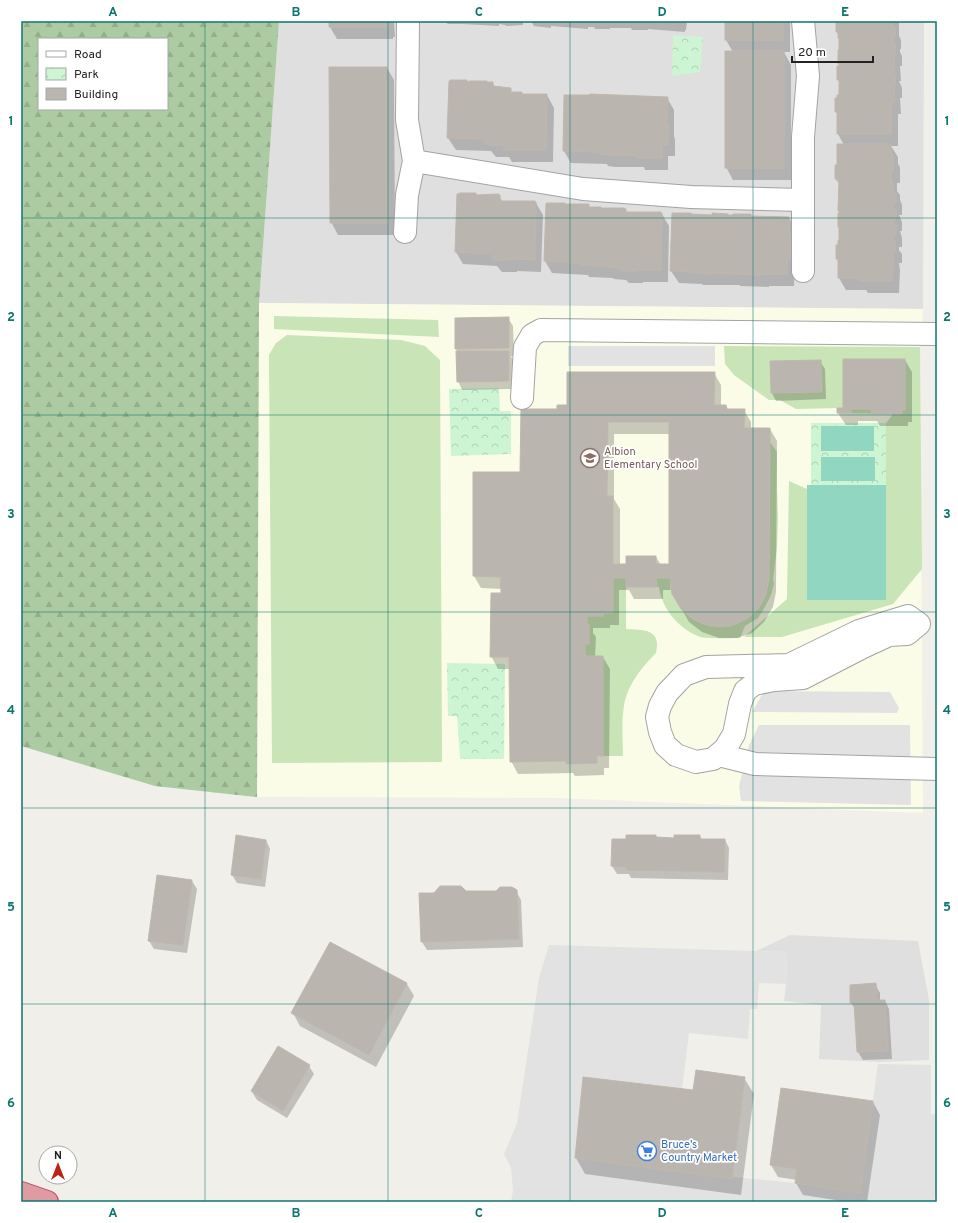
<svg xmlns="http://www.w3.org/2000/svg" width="958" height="1223" font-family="Overpass,sans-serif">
<defs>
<pattern id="forest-firs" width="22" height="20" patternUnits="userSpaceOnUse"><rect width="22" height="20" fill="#accba3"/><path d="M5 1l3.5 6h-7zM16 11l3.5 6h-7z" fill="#94ae8c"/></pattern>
<pattern id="park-crowns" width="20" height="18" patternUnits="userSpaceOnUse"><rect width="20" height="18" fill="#cdf4d3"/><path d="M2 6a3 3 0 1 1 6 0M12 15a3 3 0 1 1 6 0" fill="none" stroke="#b0d1b5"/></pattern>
</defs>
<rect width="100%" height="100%" fill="#f1efe9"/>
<g fill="#dfdfdf">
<path d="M279,21H924L923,309L259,303Z"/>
<path d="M790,935L918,941L929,1000V1060L879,1062L819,1059L821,1005L784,1001L786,984L787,952L756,951Z"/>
</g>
<path fill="#fafce7" d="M259,303L923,309L920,347L923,813L557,798L257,797Z"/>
<g fill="#c9e4b6">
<path d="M274,316L438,320L439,337L274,329Z"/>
<path d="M287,335L401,340L425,346L440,360L442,762L272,763L269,355L276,343Z"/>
<path d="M724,346L920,347L922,569L893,604L782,637H744L787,599L789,481L807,489V600L886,423L893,414L837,413V408L796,409L780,400H769L734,375L725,364Z"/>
<path d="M770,442L777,452V489L778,518L777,548L773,579L774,584L771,595L765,607L758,618L745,626L740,638C732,638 706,639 700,637C679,629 662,609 659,587H657L656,578H670C670,583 670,589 672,593C673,596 675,599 676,601C693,631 734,635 757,610C765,601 767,590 769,579Z"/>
<path d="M613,578H626V629C642,630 662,628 656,653C642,667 627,685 624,706C621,722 623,740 623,756H603V656H585V644H589V624H587V616L603,615Z"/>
</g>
<path fill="url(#forest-firs)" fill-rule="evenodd" d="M21,21H279L259,303L257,797L155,786L21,746ZM39,39H167V109H39Z"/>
<g fill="url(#park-crowns)">
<path d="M673,35L703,37L700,72L672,76Z"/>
<path d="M499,388L500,411H511V454L451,456L449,389Z"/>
<rect x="811" y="423" width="75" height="62"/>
<path d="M447,663L505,664L504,759H460L457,716H448Z"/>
</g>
<g fill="#91d6c1">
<rect x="821" y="426" width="53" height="25"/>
<rect x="821" y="457" width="54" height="24"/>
<rect x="807" y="485" width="79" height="115"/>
</g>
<g fill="#e2e2e2">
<rect x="568" y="346" width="147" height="20"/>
<path d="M764,691L890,692L899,708L897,713L752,712Z"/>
<path d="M759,725H910L911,805L741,801L739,786L749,745Z"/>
<path d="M549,945L787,952L786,984L759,983L757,1009H750L748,1039L689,1033L682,1089L583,1077L575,1158L732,1179L733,1177L795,1183L860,1193L878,1064L931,1065V1114H937V1183L934,1202H511L513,1191L511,1168L504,1154L517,1123L539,978Z"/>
</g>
<g fill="#0003" fill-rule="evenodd">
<path d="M330,21H394L395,37H393V39H337L330,27Z"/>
<path d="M444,21H523V25L506,26L505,25L499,24V26L462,24H448Z"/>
<path d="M531,21H687L686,30H685V32L648,29V30H632L631,28H610V29H595L594,27H588V29L551,26V28L534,26Z"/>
<path d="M726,21H790V52H784L791,65V180H733L726,167L733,52L726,40Z"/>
<path d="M837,21H899V36L901,40V49H900V52L902,56V66H900L901,81H899L902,88V98H900L901,114H898V146H891L898,157V164L900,167V183H897V191L900,195V200L902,205V215H899L902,222V231H900L902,238V247H899V250L902,254V263H899L900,270L899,293H868L866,290H846L839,278V263L837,259V246H839L840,241V230L839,227V214H841L839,211L840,185L836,179L838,166L844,145L838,134V114L836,112L840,96V82L838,79L841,67L839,64L840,51L839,35L837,32Z"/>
<path d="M387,68L394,80L395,235H338L331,222Z"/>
<path d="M467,82L493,83L495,88L510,89L512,93L522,95H547L554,108L553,162H512L509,157H496L491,151L456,150L448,138Z"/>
<path d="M565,96L667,98L674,110V136L675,139V156H668V170H645L644,167H615L608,166L607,164L571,163L564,151Z"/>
<path d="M476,196H499L503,202L536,203L543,215L541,272L517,271V272H502L497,266L463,264L456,252Z"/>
<path d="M565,205L602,209L625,210L627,213L662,214L669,226L668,282H643V283H629L626,280L614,279L613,278L589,277L588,275L552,273L545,261Z"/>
<path d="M729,216L789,218L796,230L794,286H769V287L740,286V285H703L702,284L679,283L671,271Z"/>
<path d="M508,318L513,326L514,356H511L513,360V389L462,390L458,381V352L456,349Z"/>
<path d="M905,360L912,372V422H908V426H880L877,421H858V425H846L838,413Z"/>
<path d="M820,361L825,369L826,399L776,401L772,393Z"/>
<path d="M714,373L721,385V406H726L728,410H744L751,422V429H770L777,441L776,592L773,607L764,622L752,633L737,638H719L702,632L689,622L673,594L672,590H663V599H634L629,590H619V625H610V628H593V633L596,637L595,657H603L610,669L609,768H604V775L575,776L573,773L518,774L511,761V669H498L491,656L502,594V589L481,588L474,576L521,473L558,410L568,406ZM614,434H670V565H661L656,557L627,565H620V509L614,499Z"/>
<path d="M700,836L702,840H725L729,848L728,880L631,878L629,874H617L612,866L656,838L675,839Z"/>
<path d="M266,840L270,849L265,887L237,883L232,875Z"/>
<path d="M192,881L197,889L187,953L154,949L149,941Z"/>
<path d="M516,891L521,900L523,947L427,950L422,942L420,894Z"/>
<path d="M331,943L407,984L414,996L376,1067L300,1026L293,1013Z"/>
<path d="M875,984L880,993V1001H885L889,1009L892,1059L863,1060L858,1052L856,1010L851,1003Z"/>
<path d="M309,1066L314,1074L287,1118L257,1100L252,1092Z"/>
<path d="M744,1078L754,1094L741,1195L585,1174L576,1158L694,1091Z"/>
<path d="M782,1089L873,1102L880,1115L867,1202H848L803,1195L796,1183L797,1180L778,1177L771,1165Z"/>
</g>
<g fill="#bab5af" stroke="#c1b7ad" fill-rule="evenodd">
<path d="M329,21H388V25H387V27H329Z"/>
<rect x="725" y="21" width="58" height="19"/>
<path d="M836,21H892V27H895V37H893V43H895V54H894L895,69H893V74H895V85H894L895,102H891V134H837V112H835V98H837V95H839V80H837V66H839V64H838V50H839V38H838V32H836Z"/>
<rect x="725" y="51" width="59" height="117"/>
<path d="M329,67H387L388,223H330Z"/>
<path d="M450,80H467V81L469,82V81H487V82H493V86L511,88V92H522V94H547L546,150H504V145H488V143H485V139L447,138L449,81H450Z"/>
<path d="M590,94L668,97L667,126H669L668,145L662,144V158H637V155H607V154H600V152L563,151L564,95H589Z"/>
<path d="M837,144H891V154H893V171H891V182H893V192H896V203H893V209H896V219H893V224H896V235H893V241H895V251H892V256H894L892,281H860V278H838V259H836V245H838V240H839V227H838V213H839V211H838L839,181H837V179H835V165H837Z"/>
<path d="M459,193H476V195L498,194L500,195V201H535V202H536L535,260L510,259V260H494V259H492V254L455,252L457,194H459Z"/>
<path d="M546,203H565V204H589V207H601V208H624L626,209V212H661V213H662L661,270H636V271H621V269H618V268L605,267V266L581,265V263H569V262L544,261Z"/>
<path d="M672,213H691V214L712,215V213L728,214V215H733V214H751V216L789,217V235H791L790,259H787V274H763V275L711,273V274L695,273V272L670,271Z"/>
<path d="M509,317V348L455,349V318Z"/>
<path d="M456,351H509V381L457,382Z"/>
<path d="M843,359H905V410H902V414H872L871,409H851V413H837V408H843Z"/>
<path d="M821,360L822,392L771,393L770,361Z"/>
<path d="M567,372H715L714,405H726L727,409H745L744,428H770L769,579L766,594L758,609L745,620L730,626H711L694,620L681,609L672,594L670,578H656L657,587H626V578H613V613H603V616H587V624H589V644H585V656H603V756H597V763L566,764V761L510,762L509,657H490L491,593H501V588H500L501,577L473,576V472H520L521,409H557V405H567ZM608,422H669V564H656V556H626V564H613V496H607Z"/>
<path d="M236,835L266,840L261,879L231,875Z"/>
<path d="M626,835H656V837L674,838V835H700V839H725L724,872L626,870V867L611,866L612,839H626Z"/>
<path d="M157,875L192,880L183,945L148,941Z"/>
<path d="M440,886H461L466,891H496L500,887H512L517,890L519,939L421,942L419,893H434Z"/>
<path d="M330,942L407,983L369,1055L291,1013Z"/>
<path d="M876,983L877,1000H885L888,1051L857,1052L854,1003H850V985Z"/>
<path d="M278,1046L310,1065L283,1111L251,1091Z"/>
<path d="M696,1070L745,1077L732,1179L575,1158L583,1077L693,1090Z"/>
<path d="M781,1088L873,1101L860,1193L795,1183L797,1169L770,1165Z"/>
</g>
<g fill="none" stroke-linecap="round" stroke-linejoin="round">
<g stroke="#a3a3a3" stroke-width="24">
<g id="minor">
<path d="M414,161L583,189L691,197L803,200"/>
<path d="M405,232L407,195L414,161L407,120L408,21"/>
<path d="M803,271V137L808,76L803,21"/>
<path d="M522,398L525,347L532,335L541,330L937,334"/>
<path d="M908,616L919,624L907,634L889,635L863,647L803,678L774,680L754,684L745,691L740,704L734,734L725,749L713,759L696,762L676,755L665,745L660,732L657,717L660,706L667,693L684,675L706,667L789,665L859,631Z"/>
<path d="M719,755L755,764L937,769"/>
</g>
</g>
<g stroke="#c83d61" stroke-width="24">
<path id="highway" d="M21,1193L47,1202"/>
</g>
<use href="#minor" stroke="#fff" stroke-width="22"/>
<use href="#highway" stroke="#de9ba2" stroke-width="22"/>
</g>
<path fill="none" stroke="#0f766e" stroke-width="1" stroke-opacity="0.55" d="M205,21V1202M388,21V1202M570,21V1202M753,21V1202M21,218H937M21,415H937M21,612H937M21,808H937M21,1004H937"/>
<defs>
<g id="school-ring" transform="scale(1)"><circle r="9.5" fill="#fff" stroke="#8d6e63" stroke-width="1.5"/><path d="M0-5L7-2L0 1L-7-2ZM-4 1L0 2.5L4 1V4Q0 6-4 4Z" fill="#8d6e63"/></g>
<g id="supermarket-ring" transform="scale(1)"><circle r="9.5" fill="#fff" stroke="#3f7fe0" stroke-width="1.5"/><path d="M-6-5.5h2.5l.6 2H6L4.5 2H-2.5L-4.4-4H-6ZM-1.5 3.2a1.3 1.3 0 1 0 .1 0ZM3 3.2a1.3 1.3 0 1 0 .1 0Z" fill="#3f7fe0"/></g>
</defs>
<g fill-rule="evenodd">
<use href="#school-ring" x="590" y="458"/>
<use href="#supermarket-ring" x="647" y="1151"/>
</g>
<g text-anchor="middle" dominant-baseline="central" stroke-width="3.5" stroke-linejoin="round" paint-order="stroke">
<g font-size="11" fill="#785e54" stroke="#fff" text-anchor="start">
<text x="604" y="452">Albion<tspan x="604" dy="13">Elementary School</tspan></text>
</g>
<g font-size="11" fill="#366cbe" stroke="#fff" text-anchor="start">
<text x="661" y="1145">Bruce’s<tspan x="661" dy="13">Country Market</tspan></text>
</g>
</g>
<rect width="958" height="1223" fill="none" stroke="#ffffff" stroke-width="44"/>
<rect x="38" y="38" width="130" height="72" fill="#ffffff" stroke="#a7a7a7"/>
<rect x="46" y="51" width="20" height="6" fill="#ffffff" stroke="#a7a7a7"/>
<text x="74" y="58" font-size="12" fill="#222222">Road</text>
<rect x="46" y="68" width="20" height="12" fill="url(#park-crowns)" stroke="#a7a7a7"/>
<text x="74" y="78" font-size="12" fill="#222222">Park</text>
<rect x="46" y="88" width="20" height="12" fill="#bab5af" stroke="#a7a7a7"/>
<text x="74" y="98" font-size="12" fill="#222222">Building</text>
<g transform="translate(58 1165)"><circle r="19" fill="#ffffff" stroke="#a7a7a7"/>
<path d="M0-3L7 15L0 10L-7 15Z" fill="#bc2417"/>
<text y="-6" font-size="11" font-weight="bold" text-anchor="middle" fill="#222222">N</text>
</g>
<path d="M792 56v6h81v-6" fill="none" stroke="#222222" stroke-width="2"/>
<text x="798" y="56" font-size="12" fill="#222222" stroke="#ffffff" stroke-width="3" paint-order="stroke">20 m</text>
<rect x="22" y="22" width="914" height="1179" fill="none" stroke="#0f766e" stroke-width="1.5"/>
<g font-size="13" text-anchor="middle" font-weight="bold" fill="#0f766e">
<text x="113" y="16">A</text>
<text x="296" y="16">B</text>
<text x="479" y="16">C</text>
<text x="662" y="16">D</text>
<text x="845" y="16">E</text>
<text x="11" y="125">1</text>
<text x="947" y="125">1</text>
<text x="11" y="321">2</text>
<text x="947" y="321">2</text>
<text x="11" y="518">3</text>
<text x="947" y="518">3</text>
<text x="11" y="714">4</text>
<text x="947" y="714">4</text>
<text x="11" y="911">5</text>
<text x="947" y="911">5</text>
<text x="11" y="1107">6</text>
<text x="947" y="1107">6</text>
<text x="113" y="1217">A</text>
<text x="296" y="1217">B</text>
<text x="479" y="1217">C</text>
<text x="662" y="1217">D</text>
<text x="845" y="1217">E</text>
</g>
</svg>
